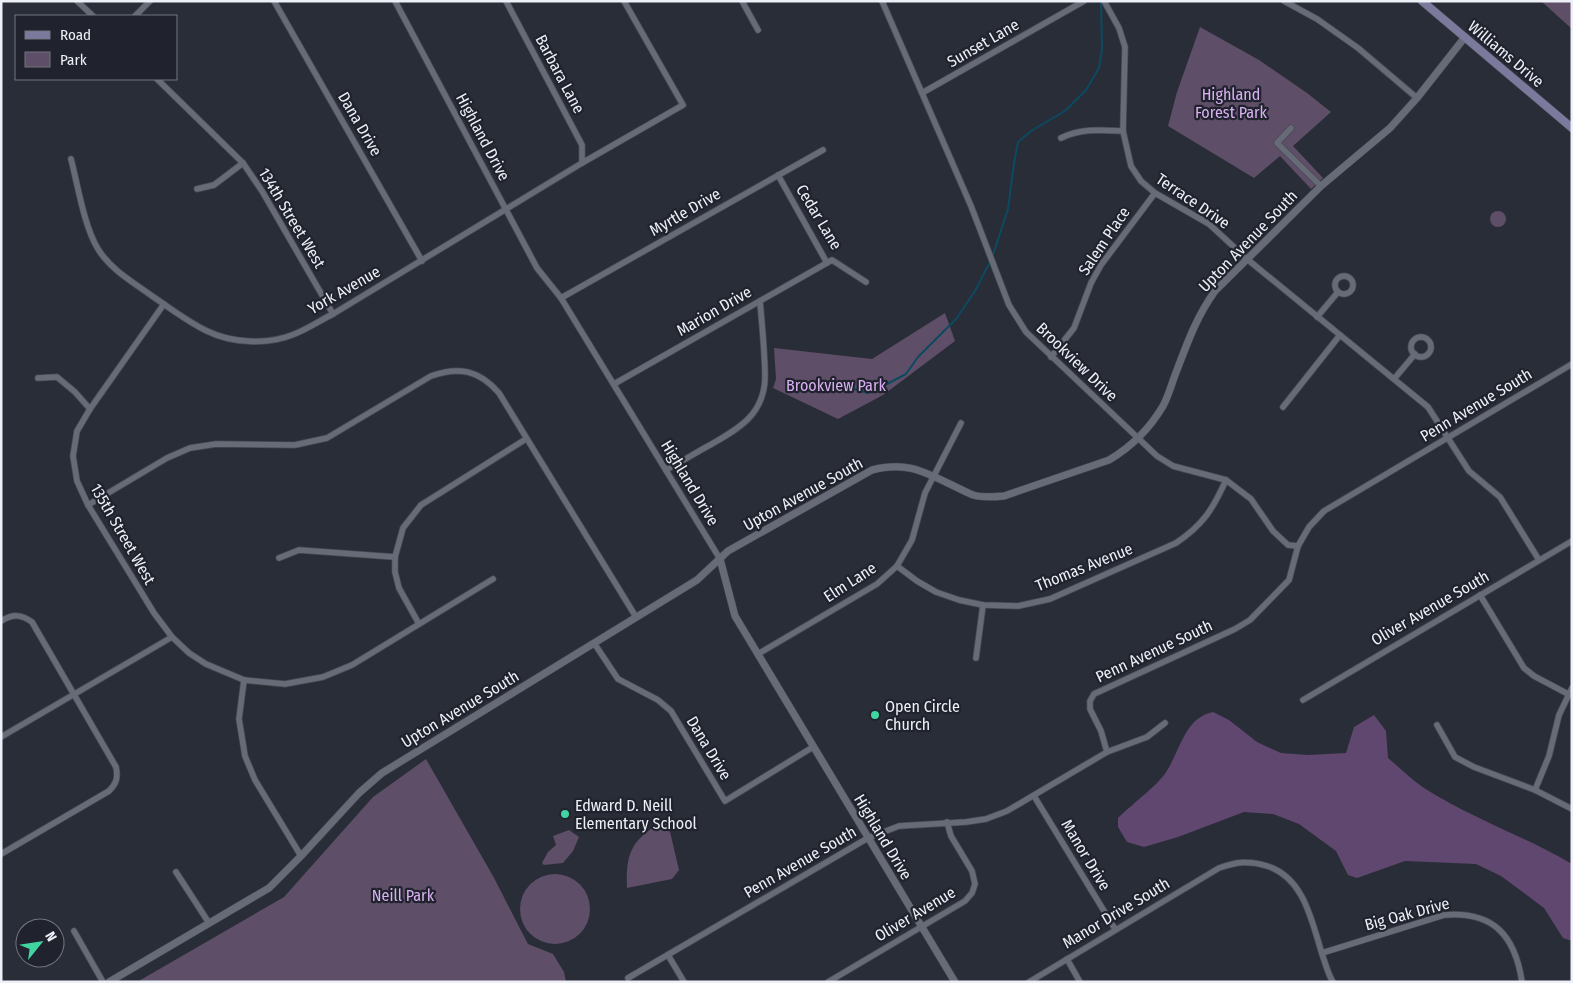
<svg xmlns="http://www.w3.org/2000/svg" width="1573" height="983" font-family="'Fira Sans Condensed',sans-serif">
<rect width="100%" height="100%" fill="#292d37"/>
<g fill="#5e4e68">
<path d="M1541,1H1572V29Z"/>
<path d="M1200,27L1259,60L1307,93L1331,112L1293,146L1323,178L1311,189L1280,156L1254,178L1168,126L1177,92Z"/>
<circle cx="1498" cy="219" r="8"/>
<path d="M945,313L955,341L883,395L838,419L773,388L776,379L774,348L872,359Z"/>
<path d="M426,759L493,876L528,944L553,954L564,972L566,982H137L284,897L373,797Z"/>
<path d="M667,819L679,870L672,879L627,888C625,849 634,838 667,819Z"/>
<path d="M569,830L579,837L573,851L563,863L544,865L542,863L548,852L556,845L553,836Z"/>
<circle cx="555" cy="909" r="35"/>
</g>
<path fill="#60476f" d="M1213,712L1229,720L1257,742L1281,753L1308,755L1346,753L1354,727L1374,715L1386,731L1388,758C1400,768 1411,779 1424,788C1471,818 1524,836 1572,864V941L1563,938L1544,908L1501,876L1476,864L1405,861L1357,878L1348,875L1336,851L1299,824L1273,814L1244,812L1178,837L1144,847L1127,842L1118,827V818C1131,805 1154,788 1164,775C1180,754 1183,718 1213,712Z"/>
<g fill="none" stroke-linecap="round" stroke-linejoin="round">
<g stroke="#0b4a61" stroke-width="2">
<path d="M992,258L1008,209L1014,163L1018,142L1031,131L1065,111L1086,90L1099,68L1102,49L1101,1"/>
<path d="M844,386L868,393L885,385L906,374L918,357L956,319L975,291L990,262"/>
</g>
<g stroke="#474a53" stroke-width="7">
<g id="minor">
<path d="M77,1L93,16"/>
<path d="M274,1L422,261"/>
<path d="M395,1L537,268L561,298L720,559"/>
<path d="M506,1L582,145V163"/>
<path d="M742,1L758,30"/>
<path d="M882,1L971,206L1009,305L1026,332L1157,456L1173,466L1226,480L1251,499L1273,531L1288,545L1298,546"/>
<path d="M1104,1L1119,28L1125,47L1123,131L1131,166L1141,181L1155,193L1209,224L1247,259L1428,407L1469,471L1500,497L1539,560"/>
<path d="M1284,1L1317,19L1358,48L1417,98"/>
<path d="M135,16L150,1"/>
<path d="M157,79L243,163L262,191L333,314"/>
<path d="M922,93L1084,1"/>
<path d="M1291,128L1277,143L1321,186"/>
<path d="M1061,138C1082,128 1101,130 1123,131"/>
<path d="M71,159C78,186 84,226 98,249C111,270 133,282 152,296C170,308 188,322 207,331C231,343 267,345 292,335C306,330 319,321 333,314L582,163L683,105L624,1"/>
<path d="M778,175L827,263"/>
<path d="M197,189L214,185L243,163"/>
<circle cx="1344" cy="285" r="9"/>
<path d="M561,298L823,150"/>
<path d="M164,304L90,409L77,431L73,456L77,481L88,505L154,613L172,637L189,653L206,664L244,680L285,684L323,677L352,665L493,579"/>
<path d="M1317,317L1338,292"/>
<circle cx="1421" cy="347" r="10"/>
<path d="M1051,357L1074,328L1091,283L1101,265L1155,193"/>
<path d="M38,378L57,377L75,392L90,409"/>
<path d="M1394,379L1415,354"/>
<path d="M614,384L832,260L866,282"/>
<path d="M1283,407L1340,335"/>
<path d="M666,470C681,462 695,453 710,445C738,429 764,415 765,378C765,352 762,326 760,301"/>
<path d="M88,505L167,458L190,448L216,444L295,445L327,438L431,376C459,366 479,370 499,393L636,617"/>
<path d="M279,558L299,550L395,557"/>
<path d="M897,566L917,581L936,592L959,600L983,605L1018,606L1050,599L1176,543C1203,525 1213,509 1226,480"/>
<path d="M1480,595L1524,668L1534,676L1568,694"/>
<path d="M1,621C13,614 21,614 32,622L116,767C118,777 117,783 109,791L1,854"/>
<path d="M419,624L399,588L395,572V557L403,528L421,505L526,439"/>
<path d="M594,643L618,679L658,700L671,711L725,801L813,747"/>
<path d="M758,654L877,584L897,566L912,540L925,493L961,423"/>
<path d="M976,658L983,605"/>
<path d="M244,680L239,719L245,756L255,780L301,856"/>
<path d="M1303,700L1572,541"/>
<path d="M1437,725L1455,757L1474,767L1535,790L1572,809"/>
<path d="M1,737L172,637"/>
<path d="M1107,752L1147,737L1165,723"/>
<path d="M1535,790L1549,756L1559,715L1572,688"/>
<path d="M1034,796L1115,929"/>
<path d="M176,872L209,923"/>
<path d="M74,931L103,982"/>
<path d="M1322,953L1444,915C1493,911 1515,935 1522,982"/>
<path d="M668,955L684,982"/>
<path d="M1067,959L1080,982"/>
<path d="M628,978L868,838L899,826L966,822L986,819L1007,811L1107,752L1101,731L1090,709V701L1094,694L1235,629L1250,620L1289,580L1298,546L1309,527L1324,511L1572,364"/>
<path d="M828,982L965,901L972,893L975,884L972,871L951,836L947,822"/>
<path d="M1029,982L1219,868C1236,862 1249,860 1267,866C1305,878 1312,923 1323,957C1326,965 1328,974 1333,982"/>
</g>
</g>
<g stroke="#474a53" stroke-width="8">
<g id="tertiary">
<path d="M720,559L735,616L955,982"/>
<path d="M109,982L269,888L301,856L359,793L382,773L697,580L728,551L872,470C908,461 924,472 956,487C962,490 968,493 973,495C983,498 994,497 1004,496L1109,460C1131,447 1150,428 1163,406C1169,395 1172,382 1177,370C1188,341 1197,316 1215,291L1321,186L1390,128L1417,98L1465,37"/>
</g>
</g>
<g stroke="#474a53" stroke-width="9">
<path id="secondary" d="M1422,1L1572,128"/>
</g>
<use href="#minor" stroke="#666b77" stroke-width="5.5"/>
<use href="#tertiary" stroke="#666b77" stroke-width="7"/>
<use href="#secondary" stroke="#7b799c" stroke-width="8"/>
</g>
<g fill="#40d4a1" stroke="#20232d" stroke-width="2">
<circle cx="875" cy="715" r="5"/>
<circle cx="565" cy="814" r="5"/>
</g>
<g text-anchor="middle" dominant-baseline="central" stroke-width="4.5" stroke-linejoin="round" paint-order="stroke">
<g font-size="16" fill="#eef0f7" stroke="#20232d">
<text transform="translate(983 43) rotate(-30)">Sunset Lane</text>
<text transform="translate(1506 54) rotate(40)">Williams Drive</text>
<text transform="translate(560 74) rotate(62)">Barbara Lane</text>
<text transform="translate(360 124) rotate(60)">Dana Drive</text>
<text transform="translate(483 137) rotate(62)">Highland Drive</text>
<text transform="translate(1193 201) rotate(34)">Terrace Drive</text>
<text transform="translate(685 212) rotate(-30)">Myrtle Drive</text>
<text transform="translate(819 217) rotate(59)">Cedar Lane</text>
<text transform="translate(292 218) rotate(59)">134th Street West</text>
<text transform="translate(1104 241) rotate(-56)">Salem Place</text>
<text transform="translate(1248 241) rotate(-46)">Upton Avenue South</text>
<text transform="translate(344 290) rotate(-30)">York Avenue</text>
<text transform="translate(714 311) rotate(-30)">Marion Drive</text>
<text transform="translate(1077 362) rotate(44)">Brookview Drive</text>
<text transform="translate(1476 405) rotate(-31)">Penn Avenue South</text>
<text transform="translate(690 483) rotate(59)">Highland Drive</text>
<text transform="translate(803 494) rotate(-29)">Upton Avenue South</text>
<text transform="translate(123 534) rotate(60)">135th Street West</text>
<text transform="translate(1084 567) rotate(-22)">Thomas Avenue</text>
<text transform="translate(850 582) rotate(-33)">Elm Lane</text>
<text transform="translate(1430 608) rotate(-30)">Oliver Avenue South</text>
<text transform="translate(1154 651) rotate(-25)">Penn Avenue South</text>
<text transform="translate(460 709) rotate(-31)">Upton Avenue South</text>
<text transform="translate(709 748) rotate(59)">Dana Drive</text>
<text transform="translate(883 837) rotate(59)">Highland Drive</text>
<text transform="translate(1086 855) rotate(59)">Manor Drive</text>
<text transform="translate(800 862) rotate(-30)">Penn Avenue South</text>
<text transform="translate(1116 913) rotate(-31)">Manor Drive South</text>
<text transform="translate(915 914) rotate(-31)">Oliver Avenue</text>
<text transform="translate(1407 914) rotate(-15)">Big Oak Drive</text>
</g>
<g font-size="16" fill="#d9b0f2" stroke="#20232d">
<text x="1231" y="94">Highland<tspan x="1231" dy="18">Forest Park</tspan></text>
<text x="836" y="385">Brookview Park</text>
<text x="403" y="895">Neill Park</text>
</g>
<g font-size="16" fill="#eef0f7" stroke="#20232d" text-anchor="start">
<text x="885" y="706">Open Circle<tspan x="885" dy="18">Church</tspan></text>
<text x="575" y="805">Edward D. Neill<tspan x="575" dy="18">Elementary School</tspan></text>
</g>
</g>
<rect width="1573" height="983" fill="none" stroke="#eef0f7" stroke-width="5"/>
<rect x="15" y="15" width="162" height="65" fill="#20232d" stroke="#72757e"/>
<rect x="25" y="31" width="25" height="8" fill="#7b799c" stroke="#72757e"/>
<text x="60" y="40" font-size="15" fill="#eef0f7">Road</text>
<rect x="25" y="52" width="25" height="15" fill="#5e4e68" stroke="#72757e"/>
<text x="60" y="65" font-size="15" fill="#eef0f7">Park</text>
<g transform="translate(40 943) rotate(60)"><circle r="24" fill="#20232d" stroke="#72757e"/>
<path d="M0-4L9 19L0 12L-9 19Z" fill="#40d4a1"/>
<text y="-8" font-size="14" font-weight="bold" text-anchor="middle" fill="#eef0f7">N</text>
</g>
</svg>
